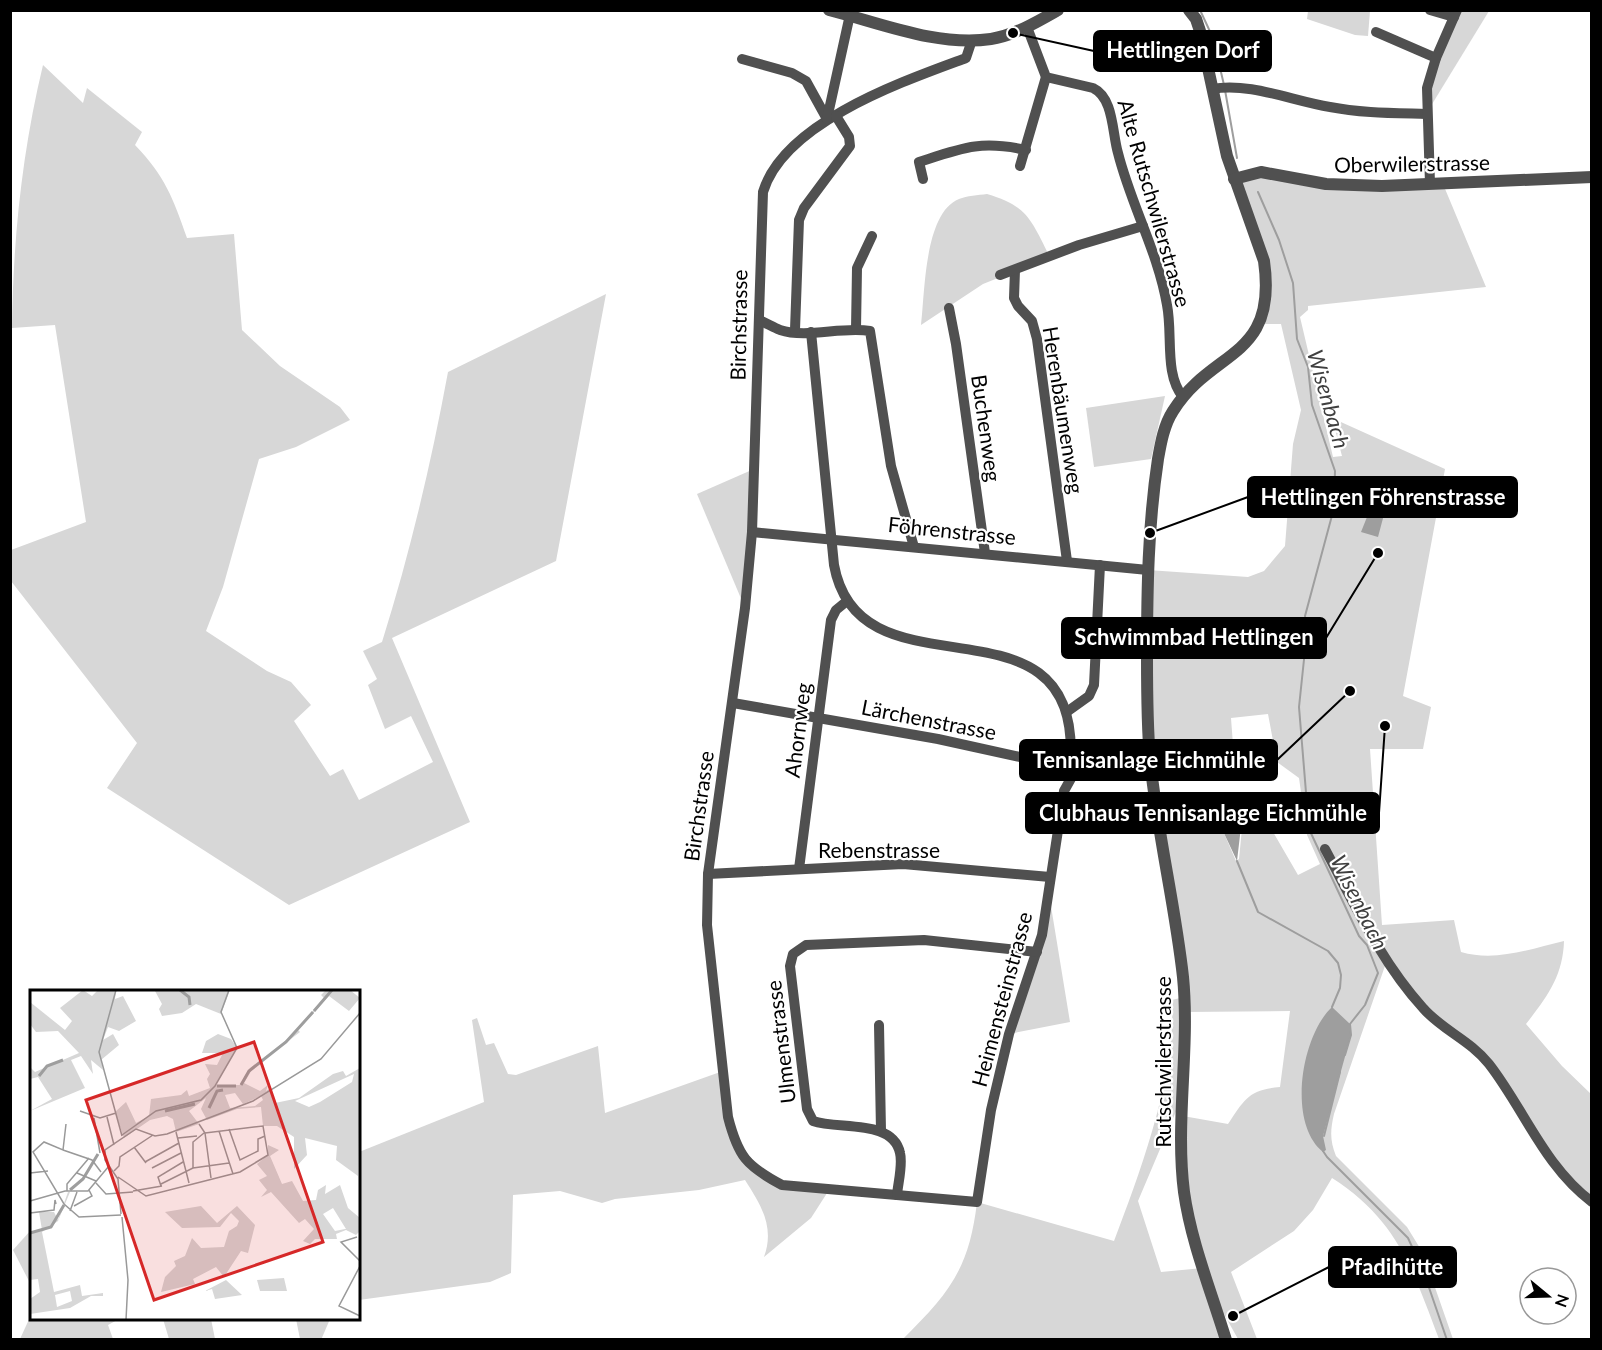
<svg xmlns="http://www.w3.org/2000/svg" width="1602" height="1350" font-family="Lato,sans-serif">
<rect width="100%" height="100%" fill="#fff"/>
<g fill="#d7d7d7" fill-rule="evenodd">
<path d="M1308,11H1370L1368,36L1355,35L1307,19Z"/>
<path d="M1457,11H1489L1426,114L1427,88Z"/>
<path d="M43,65L83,103L87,88L142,132L135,145C165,176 173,198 187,238L234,234L242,330L280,366L340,407L350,420L296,447L259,459L223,587L206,631L267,671L291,682L311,705L294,721L330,776L343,769L359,800L433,762L411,716L385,729L368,685L377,679L363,651L382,642C410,553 431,464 448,372L606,294L556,561L392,638L470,822L289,905L107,788L137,743L11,581V550L86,522L55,325L12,328C13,240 22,152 43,65Z"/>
<path d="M1246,175L1310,182L1443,184L1486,287L1308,306V310L1300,317L1333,457L1342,456L1332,418L1445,469L1403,696L1431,707L1423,749H1370L1382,925L1454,920L1461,952C1496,962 1530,949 1564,941C1563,976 1547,997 1526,1024L1562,1066L1591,1094V1202L1572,1186L1488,1063L1440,1024L1387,960L1334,1114C1330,1131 1330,1141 1336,1156L1407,1227L1423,1253L1453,1339H1439C1413,1271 1398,1220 1332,1178L1313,1210L1294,1231L1231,1272L1257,1339H1238L1224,1314L1226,1339L902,1340C949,1293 969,1270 977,1202L1114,1241C1141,1170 1176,1076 1172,1000L1184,997L1158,820L1255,801L1298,875L1320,864L1307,835L1299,778L1277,762L1268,714L1231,718L1233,745L1202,740L1149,751L1148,570L1248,577L1264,571L1285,546L1293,444L1301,410L1281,324H1258L1266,276L1234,179ZM1244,808L1239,859L1236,861L1223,831L1232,816ZM1290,1011L1280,1087C1248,1090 1245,1099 1228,1124L1183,1116L1185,1193L1203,1268L1161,1272L1138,1201L1177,1109L1185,1012Z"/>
<path d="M987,194C1028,206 1031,220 1050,257L983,284L921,325C925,293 924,213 959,199C967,196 978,195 987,194Z"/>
<path d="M1165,396L1151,459L1094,467L1086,408Z"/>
<path d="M754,469L745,608L697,494Z"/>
<path d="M1048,888L1070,1022L1009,1034L1037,952Z"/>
<path d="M477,1018L486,1045L494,1043L508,1074L516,1075L598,1046L605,1113L723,1071L735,1144L782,1185L829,1190L811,1218L764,1257C775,1227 761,1205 745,1180L699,1190L615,1199L602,1203L560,1191L513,1195L511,1273L490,1282L359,1300V1152L484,1102L472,1020Z"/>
<path d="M31,1230V1285L13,1250Z"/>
<path d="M31,1315L32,1318L119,1319L108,1325L113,1339H20Z"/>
<path d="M163,1319H211L215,1339H169Z"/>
<path d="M296,1319V1318L330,1319L321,1340L300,1339Z"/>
</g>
<g fill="#9e9e9e">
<path d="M1364,501L1386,507L1378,537L1361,532L1367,517L1362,510Z"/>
<path d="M1238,793L1244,801L1237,861L1223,831L1237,806Z"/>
<path d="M1332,1007L1350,1024L1351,1035L1323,1136L1326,1150L1323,1152C1287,1123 1301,1036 1332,1007Z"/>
</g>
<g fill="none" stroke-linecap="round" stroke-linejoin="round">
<g stroke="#9e9e9e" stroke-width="2">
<path d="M1200,10L1213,38L1224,85"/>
<path d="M1225,90L1237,158"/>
<path d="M1258,192L1279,240L1293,283L1297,339L1308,367L1312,405L1335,471L1334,508L1305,616L1307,631L1299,707L1309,829L1359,936L1367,945L1378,973L1365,1005L1350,1024L1351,1035L1345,1055"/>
<path d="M1371,497L1376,498L1379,492L1384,491L1387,497L1395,500L1401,509L1404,507L1407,500"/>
<path d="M1237,861L1258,912L1328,951L1338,963L1341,975L1340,988L1332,1007"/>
<path d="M1324,1136L1340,1072"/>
<path d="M1323,1151L1327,1157L1408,1238L1424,1273L1447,1340"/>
</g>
<g stroke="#505050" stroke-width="10">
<path d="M1430,10L1454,17"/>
<path d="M1027,27L1046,77L1093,88C1114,98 1112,133 1118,153C1131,205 1158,252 1167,305C1173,335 1164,374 1183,397"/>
<path d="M1376,32L1436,58"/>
<path d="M972,40L966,58C904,81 784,122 763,192L752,532L745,608L708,874L707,925L728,1117C738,1156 746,1166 782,1185L977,1202L991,1110L1009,1034L1042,935L1064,791L1074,773"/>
<path d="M742,59L792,73L806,81L827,119"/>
<path d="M1212,89C1250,82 1292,101 1330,107C1361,113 1394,113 1426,114"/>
<path d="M827,119L851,10"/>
<path d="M1020,166L1046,77"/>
<path d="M923,179L919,162C962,148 980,140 1026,150"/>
<path d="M1430,184L1427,88L1436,58L1457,10"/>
<path d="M1015,270L1014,298L1018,306L1032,321L1037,339L1067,561"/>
<path d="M1000,275L1079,245L1143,226"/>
<path d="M949,308L956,344L985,553"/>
<path d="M759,320C766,323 773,327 780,330C807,339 842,326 870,331L891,466L914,547"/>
<path d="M856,329L857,268L872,236"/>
<path d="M795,330L799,220L804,208L850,146L849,137L836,116"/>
<path d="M811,332L834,565C860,708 1086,579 1070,768"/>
<path d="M752,532L1148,570"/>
<path d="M733,703L938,739L1070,768L1074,773L1088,765L1150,756"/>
<path d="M1068,711L1089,696L1094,685L1100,565"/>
<path d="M1325,849C1354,903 1381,962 1423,1008C1442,1030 1470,1040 1489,1064C1524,1109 1544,1166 1592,1202"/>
<path d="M799,869L831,620L836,610L847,601"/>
<path d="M708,874L903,864L1050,877"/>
<path d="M879,1025L881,1131"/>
<path d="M897,1195C898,1183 903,1165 900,1153C893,1119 839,1130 813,1121L807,1109L790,966L793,954L806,945L924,940L1037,952"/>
</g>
<g stroke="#505050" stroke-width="12">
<path d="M829,10C880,23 938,47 991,39C1015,35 1037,22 1058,10"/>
<path d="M1189,10L1196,19L1200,31L1227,156L1264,261C1278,360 1212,348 1173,411C1164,425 1161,442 1158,459C1148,525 1147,591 1147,657C1147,691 1147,725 1150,759C1157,832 1175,904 1183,977C1190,1049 1175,1121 1184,1192C1191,1242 1211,1291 1226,1340"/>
<path d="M1234,179L1261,172L1326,184L1382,186L1592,177"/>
</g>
</g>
<g text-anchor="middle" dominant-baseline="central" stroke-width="4.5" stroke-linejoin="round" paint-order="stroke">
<g font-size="21" fill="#000" stroke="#fff">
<text transform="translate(1412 163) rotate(-1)">Oberwilerstrasse</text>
<text transform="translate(1155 203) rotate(74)">Alte Rutschwilerstrasse</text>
<text transform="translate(738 325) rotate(-89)">Birchstrasse</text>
<text transform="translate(1064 410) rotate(81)">Herenbäumenweg</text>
<text transform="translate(987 428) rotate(82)">Buchenweg</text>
<text transform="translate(952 530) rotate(6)">Föhrenstrasse</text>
<text transform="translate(929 719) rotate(11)">Lärchenstrasse</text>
<text transform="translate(797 730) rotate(-83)">Ahornweg</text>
<text transform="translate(698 806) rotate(-82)">Birchstrasse</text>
<text x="879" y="849">Rebenstrasse</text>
<text transform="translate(1001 999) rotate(-75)">Heimensteinstrasse</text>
<text transform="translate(780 1042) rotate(-97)">Ulmenstrasse</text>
<text transform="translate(1162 1062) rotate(-90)">Rutschwilerstrasse</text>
</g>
<g font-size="22" font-style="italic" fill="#3f3f3f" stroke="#fff">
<text transform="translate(1329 399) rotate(74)">Wisenbach</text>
<text transform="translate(1360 902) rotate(64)">Wisenbach</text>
</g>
</g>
<g transform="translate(30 990)">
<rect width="330" height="330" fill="#fff"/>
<path d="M53,0L62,6L68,0H86L85,9L93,6L106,31L89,41L78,37L73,50L83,44L89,55L71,70L73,80L61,70L63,84L51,66L41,70L55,98L0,121L22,109L8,87L0,89V77L5,82L49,63L28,41L6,42L0,34V12L35,40L42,31L30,18ZM200,0L191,24L166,14L152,23L132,26L129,19L132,14L125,1ZM296,0H320L330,8L319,21L299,6L268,40L270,42L223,78L214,93L230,101L238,95L236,101L239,99L245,113L269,108L303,84L313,81L316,86L330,78L328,186L306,170L307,156L275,148L277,165L264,179V147L247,136H233L231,117L207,119L177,130L171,119L176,108L159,121L169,134L146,142L143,129L137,126L120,130L94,148L85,122L96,112L106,133L119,126L121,109L151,105L157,100L159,106L180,98L177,89L180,84L175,74L187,75L193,63H172L176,51L188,44L201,49L207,58L185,95H210L220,78L259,48L294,8L291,5ZM324,84L322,92L290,112L279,117L265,111ZM205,103L213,114L231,106L233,110L225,116L200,118L195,105ZM238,155L249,160L240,166L252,194L262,191L273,211L286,210L288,200L296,195L295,204L310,195L318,218L330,228V241L326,245L316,240L306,244L307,249H285L280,254L273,251L284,239L275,229L269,233L241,202L231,207L237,200L229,190L237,186L227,174L238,165ZM303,218L316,239H315L305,241L293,224ZM38,202H40L28,231L12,242L24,302L50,295L52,306L73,303V306H61L40,318L0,324V309L10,302L8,289L0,290V242L12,240L9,222H24L28,230ZM40,301L42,311L27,317L25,305ZM171,216L187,233L207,216L225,235L218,263L211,261L194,287L186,277L163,289L165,294L131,302L135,287L146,276L144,271L155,266L162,248L171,258L194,257L199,241L207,236L209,231L201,223L190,237L152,238L135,222ZM254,288L257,301H230L227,290ZM196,290L212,305L185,309L182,299L175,301Z" fill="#d7d7d7" fill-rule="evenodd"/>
<path fill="none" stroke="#9e9e9e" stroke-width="3" d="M150,0L159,7L160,15M284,21L302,0M9,86L17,76L33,70M211,95L219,81L256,52L283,22M187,96H206M179,118L187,101L193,100M135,121L165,114M40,200L53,189L68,164M0,243L21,237L34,215"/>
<path fill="none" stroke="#999" stroke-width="1.5" d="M86,0L69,62L92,146M50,121L70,128L86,123M77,127L84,155M64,128L70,163M36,134L33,160L14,152L3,162L34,214L49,227L91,225M169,134L175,143L181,188M199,139L210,170L228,161V149L235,146M189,141L203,184M146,142L159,193M92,145L126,121L171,110L185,96L207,58L191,22L199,0M148,148L167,146M104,157L116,173M33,160L62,170L71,182M115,172L149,153M122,178L151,163M163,178L199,173M84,181L89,176L90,167L123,145M0,183L18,181M47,183L66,191M88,187L116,206L210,182L238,165L233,136L175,143M66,193L76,204L103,202M131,194L163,178V152L174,143M131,196L128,187L153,172M37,201V194L59,168M103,201L132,196M0,211L35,201H58L79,176M44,216L62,206L59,200M40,221L47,202M0,223L24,220L25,210L26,214M91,224L88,189L75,170V160L106,139L125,146L137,144L223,111L291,69L330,23M92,227L98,290L96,330M327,247L311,252L330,271M330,276L309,316L330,326"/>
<path fill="#d62828" fill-opacity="0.15" stroke="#d62828" stroke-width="3" d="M224,52L293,252L124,310L56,110Z"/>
<rect width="330" height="330" fill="none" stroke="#000" stroke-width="3"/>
</g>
<path fill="none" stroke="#000" stroke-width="2" d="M1013 33L1094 51M1150 533L1248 497M1378 553L1326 638M1350 691L1277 760M1385 726L1379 813M1233 1316L1329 1267"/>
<g fill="#000" stroke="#fff" stroke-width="2">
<circle cx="1013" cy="33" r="6"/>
<circle cx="1150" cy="533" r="6"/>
<circle cx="1378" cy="553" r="6"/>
<circle cx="1350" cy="691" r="6"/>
<circle cx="1385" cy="726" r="6"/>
<circle cx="1233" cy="1316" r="6"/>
</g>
<g fill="#000" stroke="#000" stroke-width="2">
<rect x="1094" y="31" width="177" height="40" rx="6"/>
<rect x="1248" y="477" width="269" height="40" rx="6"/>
<rect x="1062" y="618" width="264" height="40" rx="6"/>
<rect x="1020" y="740" width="257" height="40" rx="6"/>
<rect x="1026" y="793" width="353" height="40" rx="6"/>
<rect x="1329" y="1247" width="127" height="40" rx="6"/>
</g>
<g font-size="22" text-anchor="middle" font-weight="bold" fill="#fff">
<text x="1183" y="58">Hettlingen Dorf</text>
<text x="1383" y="505">Hettlingen Föhrenstrasse</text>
<text x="1194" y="645">Schwimmbad Hettlingen</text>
<text x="1149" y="768">Tennisanlage Eichmühle</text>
<text x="1203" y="821">Clubhaus Tennisanlage Eichmühle</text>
<text x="1392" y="1275">Pfadihütte</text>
</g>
<rect width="1602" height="1350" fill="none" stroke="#000000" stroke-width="24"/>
<g transform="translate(1548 1296) rotate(109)"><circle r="28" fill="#ffffff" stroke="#999999" stroke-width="1.5"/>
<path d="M0-4.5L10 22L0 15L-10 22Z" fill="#000000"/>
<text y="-9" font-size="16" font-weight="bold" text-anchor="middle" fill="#000000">N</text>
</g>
</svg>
